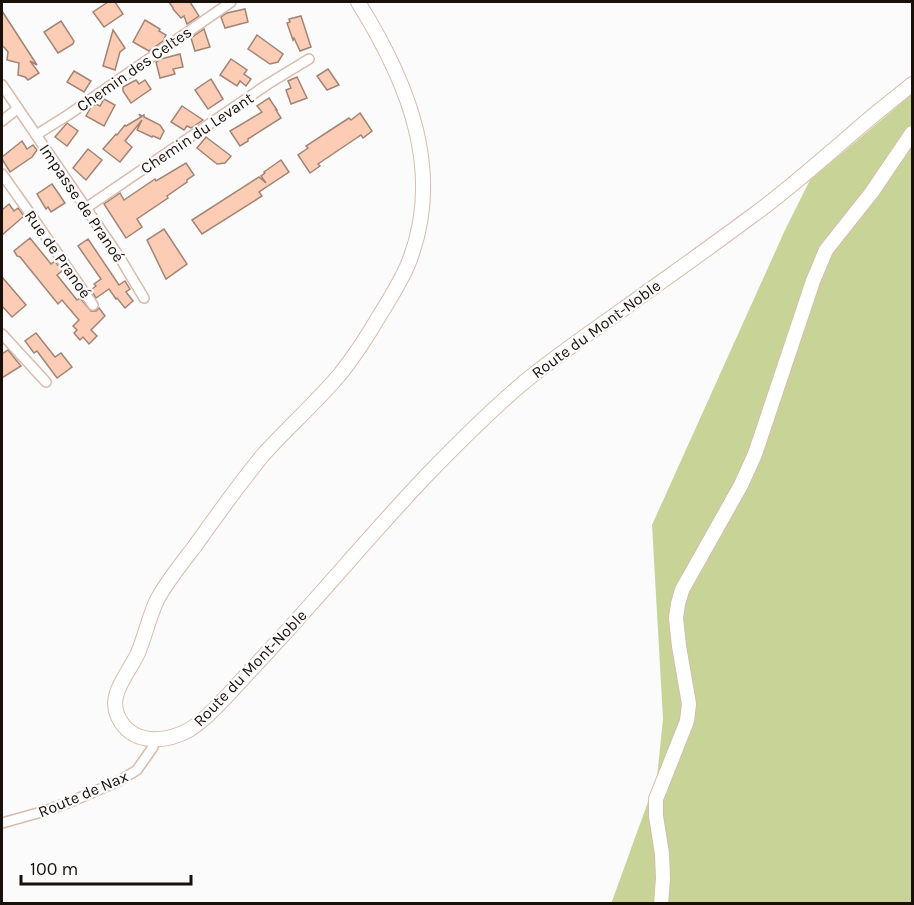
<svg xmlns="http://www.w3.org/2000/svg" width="914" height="905" font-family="Karla,sans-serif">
<rect width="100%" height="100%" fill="#fbfbfb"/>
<path fill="#c8d497" d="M912,94V903L611,904L657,777L663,719L652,525L785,230L810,180Z"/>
<g fill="#fccdb4" stroke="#a18475" stroke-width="1.5">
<path d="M108,2H115L123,14L104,27L93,12Z"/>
<path d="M169,2H190L199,16L187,24L184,16L181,18L173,9V8Z"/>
<path d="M245,9L248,22L225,28L221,17L227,13Z"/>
<path d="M2,11L37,65L30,61L39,73L28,80L25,77L18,75L19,63L7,60L8,52L4,47L2,46Z"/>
<path d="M301,16L311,47L300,51L294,38L293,40L287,23L290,22L289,19Z"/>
<path d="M145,20L160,29L159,31L166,35L163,41L149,51L133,42Z"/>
<path d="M61,21L74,41L73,44L58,53L44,32Z"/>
<path d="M204,29L210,47L195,51L191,38Z"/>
<path d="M113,30L125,48L120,52L115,70L103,66Z"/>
<path d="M257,35L283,54L278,62L270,64L248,49Z"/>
<path d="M180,54L183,67L173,69L175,74L160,78L156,62L161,59Z"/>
<path d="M231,59L247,70L244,74L251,79L246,86L240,81L237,86L220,75Z"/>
<path d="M328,69L339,85L327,90L317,76Z"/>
<path d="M74,71L91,81L84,92L67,82Z"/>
<path d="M297,77L307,98L291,104L286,90L291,88L288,81Z"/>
<path d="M211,79L223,99L208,109L195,90Z"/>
<path d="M136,80L139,84L145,80L151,89L131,103L123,91V87Z"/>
<path d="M269,98L277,110H276L281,118L248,139V141L240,146L230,131L262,112L257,106Z"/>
<path d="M104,99L115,105L104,126L86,116L91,107L96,104L100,106Z"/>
<path d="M182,106L203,120L191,128L187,126L184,130L171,122Z"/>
<path d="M360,113L372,131L363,138L361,135L318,164L320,166L310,173L298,155L308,148L306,146L329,131L349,118L351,120Z"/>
<path d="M139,114L142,116L144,115V117L160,125L164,131L160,139L153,136L152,137L137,130L142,120L125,141L132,147L120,162L103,149L116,134L117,135L125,125L126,126L141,117Z"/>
<path d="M67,123L78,131L67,146L55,137Z"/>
<path d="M206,137L231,156L225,163L217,164L197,148Z"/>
<path d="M22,141L27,149L33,145L37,150L32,157L10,172L2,159V157Z"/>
<path d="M88,149L102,160L86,180L73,168Z"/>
<path d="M281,160L289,172L259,192L262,196L202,234L192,220L259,177L266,183L261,176L265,173L264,172Z"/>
<path d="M186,163L194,175L187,180V182L167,196L168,198L137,219L142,227L126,238L104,204L120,193L124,200L155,179L156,181Z"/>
<path d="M52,184L65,203L51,212L48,207L46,209L37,194Z"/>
<path d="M9,204L14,211L18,208L24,216L2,235V210Z"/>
<path d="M164,229L187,264L166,279L147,240Z"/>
<path d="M30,238L51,264L55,261L62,271L57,275L77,300L80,298L91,311H96L99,308L105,316L91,330L97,336L89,344L83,337L80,340L74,333L77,330L73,326L79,320L62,300L58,304L20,257L17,256L14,251Z"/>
<path d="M88,239L119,285L125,281L130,289L126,292L133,301L125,308L117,298L116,299L109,289L96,298L91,290L96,286L94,284L101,279L78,246Z"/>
<path d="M2,277L26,305L12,317L2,306Z"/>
<path d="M36,333L55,357L61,353L72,367L57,378L37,351L34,353L25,341Z"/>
<path d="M8,350L21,366L2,378V354Z"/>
</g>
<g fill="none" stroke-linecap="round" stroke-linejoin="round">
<g stroke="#dabbab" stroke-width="12">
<g id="street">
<path d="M2,85L120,258L144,298"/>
<path d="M2,121L17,109"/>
<path d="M36,135L68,115L231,2"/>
<path d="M2,174L29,212L93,305"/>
<path d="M86,208L268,84L309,59"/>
<path d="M2,334L46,382"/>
<path d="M2,823L45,811L70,802L119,781L137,770L153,747"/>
</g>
</g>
<g stroke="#dabbab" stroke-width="16">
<g id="secondary">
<path d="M358,2C408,82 447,175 406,269C398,286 388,302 378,318C367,337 355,355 341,373C317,402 288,427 263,455C239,484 217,515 195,546C182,563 167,581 157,600C149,617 145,636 138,653C128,675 104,697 121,722C136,745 167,742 189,730C210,717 233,689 250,671C311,607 367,538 427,475C458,443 489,412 523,383C555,357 588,334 622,310C665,279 709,248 752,216C788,190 820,161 854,132C873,115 893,100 912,84"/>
<path d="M661,904L663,878L662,854L656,816V799L687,721L689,704L679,646L676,618L678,604L682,590L741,485L755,454L813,281L826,250L872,192L912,133"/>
</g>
</g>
<use href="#street" stroke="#fff" stroke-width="9"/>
<use href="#secondary" stroke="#fff" stroke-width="14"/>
</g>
<g text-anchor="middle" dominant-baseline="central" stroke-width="4.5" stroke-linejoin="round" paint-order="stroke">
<g font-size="16" fill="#1a100a" stroke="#fbfbfb">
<text transform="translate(134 69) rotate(-35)">Chemin des Celtes</text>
<text transform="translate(197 133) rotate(-34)">Chemin du Levant</text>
<text transform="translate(82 203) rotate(56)">Impasse de Pranoé</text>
<text transform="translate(58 254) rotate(55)">Rue de Pranoé</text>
<text transform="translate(596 329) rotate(-36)">Route du Mont-Noble</text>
<text transform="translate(250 668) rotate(-46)">Route du Mont-Noble</text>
<text transform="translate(83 794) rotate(-23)">Route de Nax</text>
</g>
</g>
<rect width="914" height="905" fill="none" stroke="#1a100a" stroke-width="6"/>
<path d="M21 875v9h170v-9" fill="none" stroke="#1a100a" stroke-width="3"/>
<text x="30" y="875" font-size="18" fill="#1a100a" stroke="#fbfbfb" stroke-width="4.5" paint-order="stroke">100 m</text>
</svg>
